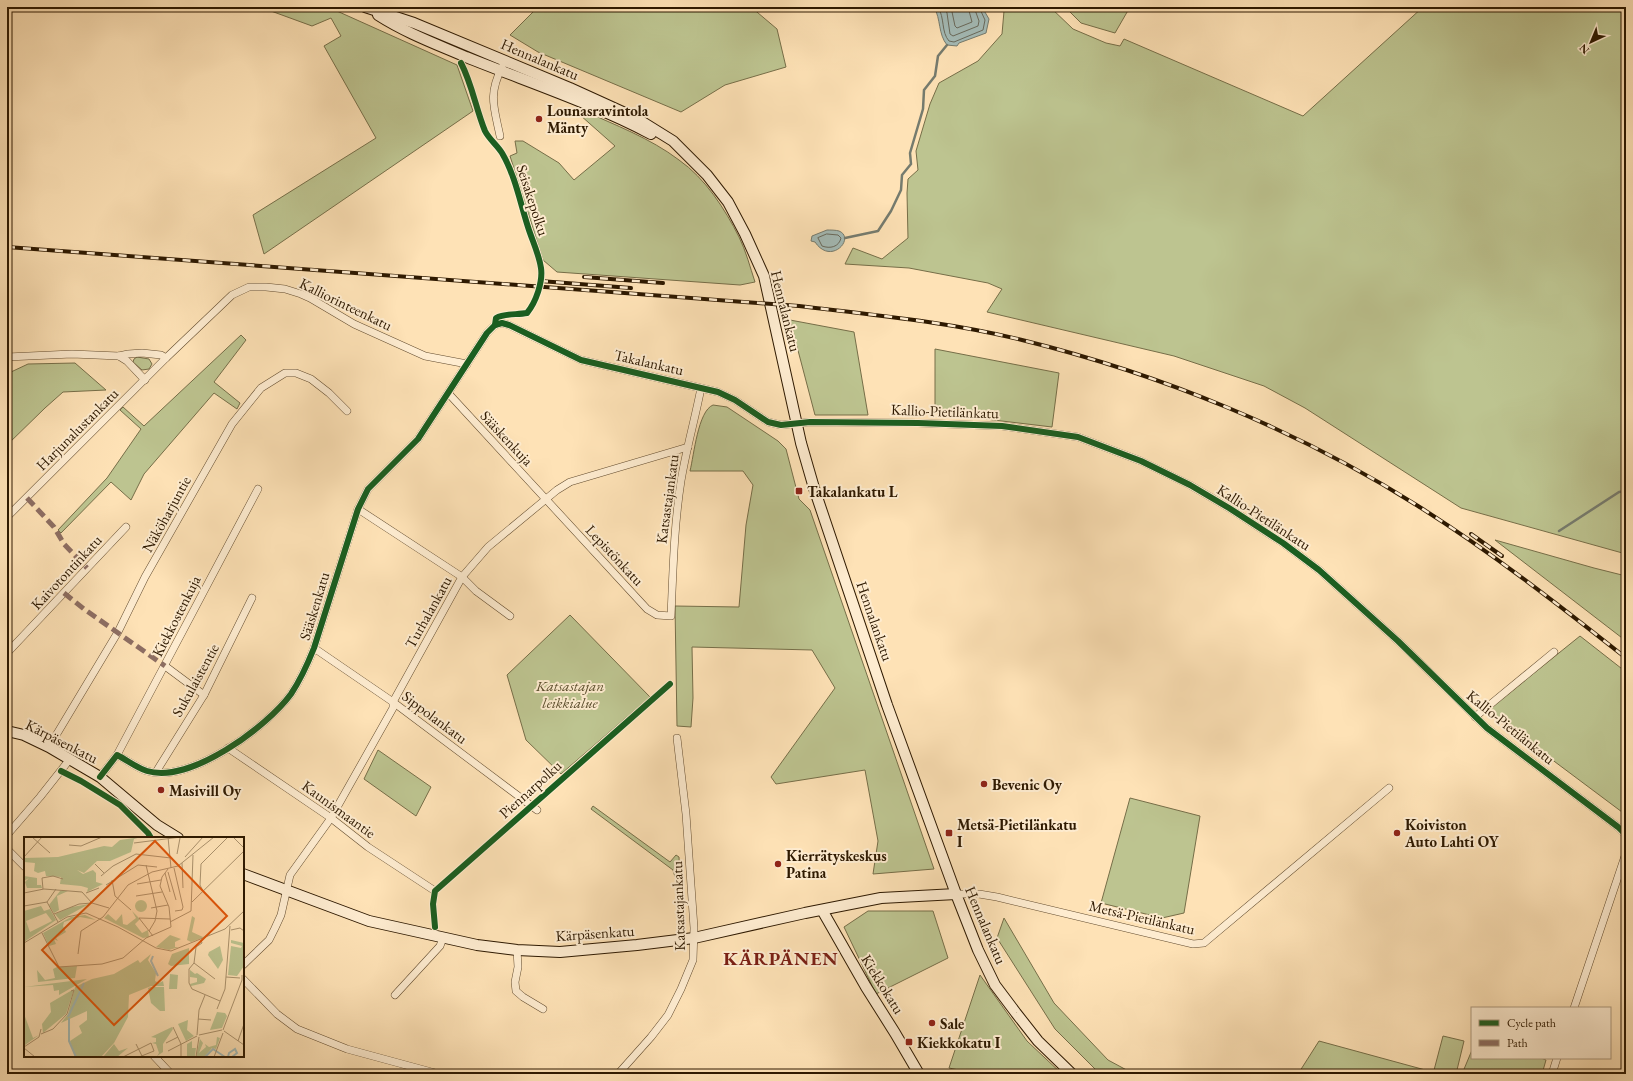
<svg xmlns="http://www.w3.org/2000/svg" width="1633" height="1081" font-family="'EB Garamond',serif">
<rect width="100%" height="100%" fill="#fee2b6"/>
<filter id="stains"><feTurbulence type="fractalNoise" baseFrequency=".005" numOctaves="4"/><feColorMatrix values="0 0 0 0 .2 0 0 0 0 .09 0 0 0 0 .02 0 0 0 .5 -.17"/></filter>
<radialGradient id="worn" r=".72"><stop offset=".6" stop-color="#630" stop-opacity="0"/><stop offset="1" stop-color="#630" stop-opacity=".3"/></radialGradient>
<g fill="#bdc490" stroke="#766e48">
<path d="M260,7H328L457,65L473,111L264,254L253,215L376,138L324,46L341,36L331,18L312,26Z"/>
<path d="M538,7H751L777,29L786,67L725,85L681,112L538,52L510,35Z"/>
<path d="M1002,7H1050L1073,29L1106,43L1120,46L1124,39L1303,116L1423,7H1626V554L1461,508L1305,408L1264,386L1174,356L987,312L1002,289L988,283L909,268L845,264L853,248L882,259L908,238L907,193L908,179L918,170L916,151L930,104L939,83L978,61L1002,34L1004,11Z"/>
<path d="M1065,7H1130L1115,33L1081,23Z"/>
<path d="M582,110C615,125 650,138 679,160C705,178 725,209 739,237C746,251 750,267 755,282L740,285L557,272L543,260L510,156L517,153L515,141H523L559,163L574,180L615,146L580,115Z"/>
<path d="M790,320L854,332L868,415H815Z"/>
<path d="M241,335L246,340L214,382L240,403L237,409L214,393L144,474L131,500L111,482L61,533L58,530L107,478L141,429L120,410L123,407L144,426Z"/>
<path d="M935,349L1059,373L1052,427L935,413Z"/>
<path d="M137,357L149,359L152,364L149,369L142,370L133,362L134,359Z"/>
<path d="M75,363L106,390L63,392L45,408L7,445V381L11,372L28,364Z"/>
<path d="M713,405L727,407L778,441L786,449L799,499L810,510L934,869L873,874L878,841L865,770L776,784L771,777L835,688L812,650L692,647L693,698L691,727L677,726L675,606L739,607L746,525L753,485L743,471H690C694,455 698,411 713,405Z"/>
<path d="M1495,540L1594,568L1626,576V641Z"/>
<path d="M570,615L650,697L561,774L526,740L507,675Z"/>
<path d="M1580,636L1626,672V815L1487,711Z"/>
<path d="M378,750L431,787L416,816L364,779Z"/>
<path d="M1130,798L1200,816L1184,913L1162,918L1101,903Z"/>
<path d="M593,806L670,862L676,855L679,857L680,879L675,877L673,870L591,809Z"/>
<path d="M868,911H933L948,958L876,994L844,927Z"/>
<path d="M1004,918L1054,1003L1108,1060L1134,1074H1100L1055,1029L997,938Z"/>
<path d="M980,975L1027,1041L1062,1074H978L949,1068Z"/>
<path d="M1443,1036L1464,1041L1456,1074H1433Z"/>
<path d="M1319,1041L1429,1071L1428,1074H1298Z"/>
<path d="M1472,1050V1058H1541L1546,1060L1542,1074H1462Z"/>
</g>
<g fill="#a4bcb8" stroke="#757b6e">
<path d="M934,7H982L989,19L986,33L959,43L957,46L947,45C938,34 941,19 934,7Z"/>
<path d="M827,230C830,230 836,230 839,231C856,238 831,266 815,242L811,241L812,236Z"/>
</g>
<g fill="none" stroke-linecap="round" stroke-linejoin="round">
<g stroke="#696a5c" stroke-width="1">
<path d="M938,7C945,18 941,32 949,41L954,42L983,30L985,20L979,7"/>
<path d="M944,7L947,13L950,34L953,36L978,26L979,21L974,7"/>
<path d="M951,7L955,26L957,28L972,22L968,7"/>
<path d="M827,234L838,235L841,238C839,247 830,249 822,246L818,238Z"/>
</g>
<g stroke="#757b6e" stroke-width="2.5">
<path d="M845,238L878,231L891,211L901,190L902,175L911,164L910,153L923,109L924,90L935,76L938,56L947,45"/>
<path d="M1559,531L1619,492L1626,491"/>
</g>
<g stroke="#624b2e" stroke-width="8">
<g id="street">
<path d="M500,136C494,107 488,95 502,67"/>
<path d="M119,356L127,361L145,380"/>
<path d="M7,357L72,354L119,356L128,354L142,353L161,355L166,358"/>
<path d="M449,394L647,609L657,615L671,616C673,571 674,526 681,481C686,450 695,419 701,388"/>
<path d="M358,509L462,577L476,591L510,616"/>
<path d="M7,517L166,358L232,295L249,287H266L285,289L301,294L310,298L354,324L425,356L467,364"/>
<path d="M314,648L393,702L537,810"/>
<path d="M7,653L126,527"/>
<path d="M165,666L204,695"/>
<path d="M1475,717L1554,652"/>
<path d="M49,747L118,632L145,577L232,424L261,388L285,373H296L311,379L329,393L347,411"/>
<path d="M228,748L331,818L368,847L435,891"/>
<path d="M117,755L258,489"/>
<path d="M156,772L204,695L252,598"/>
<path d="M100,777L117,755C127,760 137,768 147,771C190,784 267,727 291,694C301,679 308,663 314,648L358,509L368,489L418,439L487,333L495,325L502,323L509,325L581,360L718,392L735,400L768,422L781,425L810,422L918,423L1002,426L1078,437L1141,461L1190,485L1229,508L1283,543L1319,570L1398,641L1487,728L1618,827L1624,833L1626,838"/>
<path d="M7,835L40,797L70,759"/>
<path d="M7,849L25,867"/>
<path d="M956,894H979L997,897L1193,944L1204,943L1389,788"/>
<path d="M517,950L518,967L515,982L516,991L523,997L543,1009"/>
<path d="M243,965L269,940L275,928L281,915L290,875L331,818L393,708V702L462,577L488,547L557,490L570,482L688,447"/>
<path d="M243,979L277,1014L297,1029L347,1049L439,1074"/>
<path d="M395,995L440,946L443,938"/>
<path d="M1574,1008L1626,853"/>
<path d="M154,1056L171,1074"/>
<path d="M618,1074L651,1037L668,1015L681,989L693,960L694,928L686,814L677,738"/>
<path d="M1552,1074L1557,1058"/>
</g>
</g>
<g stroke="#2e1900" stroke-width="12">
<g id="secondary">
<path d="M365,7L414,23L570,88L636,118L673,141L707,175L728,202L745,234L764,276L801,443L814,488L887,705L956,894L978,950L995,985L1016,1013L1038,1041L1072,1074"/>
<path d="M378,15C406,33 436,44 466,57C528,82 592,103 651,134"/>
<path d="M7,731L24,735L49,747L100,777L157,825L178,838"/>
<path d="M243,874L369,921L477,945L517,950L560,952L637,945L694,938L805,913L881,898L956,894"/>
<path d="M822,910L866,987L895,1033L919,1074"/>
</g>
</g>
<use href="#street" stroke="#feecd0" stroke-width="7"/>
<use href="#secondary" stroke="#feecd0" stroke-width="10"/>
<g stroke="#2e1900" stroke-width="4">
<g id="rail">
<path d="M7,247L799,306C874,315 949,322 1022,340C1160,374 1298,430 1418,506C1491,552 1559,605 1626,658"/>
<path d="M584,277L663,283"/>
<path d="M540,281L631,288"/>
<path d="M1471,534L1502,556"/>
</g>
</g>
<use href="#rail" stroke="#feecd0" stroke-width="2.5" stroke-dasharray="8" stroke-linecap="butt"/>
<g stroke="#8d6e63" stroke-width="5" stroke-dasharray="10 5" stroke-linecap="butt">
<path d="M27,498L54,527L64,544L87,568"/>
<path d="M64,593L84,609L165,666"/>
</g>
<g stroke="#feecd0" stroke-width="8">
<g id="cycleway">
<path d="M461,63C472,84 476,109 485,131C489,139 497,145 502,153C515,175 520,202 528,227C532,240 539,254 541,268C543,282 536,302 527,313C517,315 505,313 496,318L495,325"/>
<path d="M61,771L81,781L120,805L148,833L151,838"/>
<path d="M100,777L117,755C127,760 137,768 147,771C190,784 267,727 291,694C301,679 308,663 314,648L358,509L368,489L418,439L487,333L495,325L502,323L509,325L581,360L718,392L735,400L768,422L781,425L810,422L918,423L1002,426L1078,437L1141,461L1190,485L1229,508L1283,543L1319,570L1398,641L1487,728L1618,827L1624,833L1626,838"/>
<path d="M435,927L433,904L435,891L670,684"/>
</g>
</g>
<use href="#cycleway" stroke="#1b5e20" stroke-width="6"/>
</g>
<g fill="#8f2418" stroke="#feecd0" stroke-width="1.5">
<circle cx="539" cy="119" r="4"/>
<rect x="795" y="487" width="8" height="8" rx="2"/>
<circle cx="984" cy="784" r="4"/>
<circle cx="161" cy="790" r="4"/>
<rect x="945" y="829" width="8" height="8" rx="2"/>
<circle cx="1397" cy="833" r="4"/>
<circle cx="778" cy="864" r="4"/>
<circle cx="932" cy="1023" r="4"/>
<rect x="905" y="1038" width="8" height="8" rx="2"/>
</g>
<g text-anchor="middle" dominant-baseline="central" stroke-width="4" stroke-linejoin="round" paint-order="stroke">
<g font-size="15" fill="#2e1900" stroke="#feecd0">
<text transform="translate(540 59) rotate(23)">Hennalankatu</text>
<text transform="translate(533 200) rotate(72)">Seisakepolku</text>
<text transform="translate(346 304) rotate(26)">Kalliorinteenkatu</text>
<text transform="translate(786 311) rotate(76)">Hennalankatu</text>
<text transform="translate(649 362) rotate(13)">Takalankatu</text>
<text transform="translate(945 411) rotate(2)">Kallio-Pietilänkatu</text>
<text transform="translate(77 429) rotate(-45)">Harjunalustankatu</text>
<text transform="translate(507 438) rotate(47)">Sääskenkuja</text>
<text transform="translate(667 499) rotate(-82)">Katsastajankatu</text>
<text transform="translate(166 514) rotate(-61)">Näköharjuntie</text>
<text transform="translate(1264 517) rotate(33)">Kallio-Pietilänkatu</text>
<text transform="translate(615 555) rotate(47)">Lepistönkatu</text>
<text transform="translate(66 572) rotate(-47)">Kaivotontinkatu</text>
<text transform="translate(314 606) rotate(-73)">Sääskenkatu</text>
<text transform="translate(428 612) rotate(-61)">Turhalankatu</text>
<text transform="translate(176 616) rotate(-63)">Kiekkostenkuja</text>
<text transform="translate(875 621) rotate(71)">Hennalankatu</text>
<text transform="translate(195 680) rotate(-61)">Sukulaistentie</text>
<text transform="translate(435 717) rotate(37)">Sippolankatu</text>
<text transform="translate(1511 727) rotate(39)">Kallio-Pietilänkatu</text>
<text transform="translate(62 741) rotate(27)">Kärpäsenkatu</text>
<text transform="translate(530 789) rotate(-42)">Piennarpolku</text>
<text transform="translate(339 809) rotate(36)">Kaunismaantie</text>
<text transform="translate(678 906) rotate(-92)">Katsastajankatu</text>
<text transform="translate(1142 917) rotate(13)">Metsä-Pietilänkatu</text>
<text transform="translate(986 925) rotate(67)">Hennalankatu</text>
<text transform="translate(595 933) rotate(-4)">Kärpäsenkatu</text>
<text transform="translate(883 984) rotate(58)">Kiekkokatu</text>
</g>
<g font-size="15" font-weight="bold" fill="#2e1900" stroke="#feecd0" text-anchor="start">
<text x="547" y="110">Lounasravintola<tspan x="547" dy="17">Mänty</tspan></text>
<text x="807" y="491">Takalankatu L</text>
<text x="992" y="784">Bevenic Oy</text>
<text x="169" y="790">Masivill Oy</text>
<text x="957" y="824">Metsä-Pietilänkatu<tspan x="957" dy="17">I</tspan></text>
<text x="1405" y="824">Koiviston<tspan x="1405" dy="17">Auto Lahti OY</tspan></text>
<text x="786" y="855">Kierrätyskeskus<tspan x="786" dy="17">Patina</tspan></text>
<text x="940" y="1023">Sale</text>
<text x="917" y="1042">Kiekkokatu I</text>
</g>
<g font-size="15" font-style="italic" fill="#594c2b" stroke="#feecd0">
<text x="570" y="685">Katsastajan<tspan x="570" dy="17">leikkialue</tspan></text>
</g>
<g font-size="19" font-weight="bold" letter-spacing="1" fill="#7a1f14" stroke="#feecd0">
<text x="781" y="958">KÄRPÄNEN</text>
</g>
</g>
<g transform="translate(24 837)">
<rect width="220" height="220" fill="#fee2b6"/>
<path d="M117,0L110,2L107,15L86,24H73L60,36L53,33L59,37L69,33L72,36V45L79,47L63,55L64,51L57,49L36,47L37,40L22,39L21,34L14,36L10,34L11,26L0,25L1,21L34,20L80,9L88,10L96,3ZM0,39L13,41V48H17L18,51H3L1,45L5,41L0,44ZM36,54H44L33,59L35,73L30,76L25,68ZM111 69a6 6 0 1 1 12 0a6 6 0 1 1-12 0ZM65,67L36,83L31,77L48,70ZM17,69L20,74L26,72L32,83L0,105V74ZM22,76L28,84L6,95L2,84ZM108,74L116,82L111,87L118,96L124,93L125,100L119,101L80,81L84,77L92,84L98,77L99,87L103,88L112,81ZM61,78L72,83L56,80L40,85L39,89L42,95L32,101L34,104L30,102L32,107L25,109L19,96L47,80ZM168,79L171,81L168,95L179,100L185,96L186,98L167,105L163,103ZM146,98L157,102L151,105V110H155L145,113L132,110ZM207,103L220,106V129L213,139L204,138L207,109L217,111L218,109L207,106ZM196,109L199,123L194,132L184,118L185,115ZM165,111V127L147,129L144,127L148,117ZM127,117L124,123L132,136L131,144L135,146L139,144L140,149H127L105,158L104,180L90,206L77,220H51L46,204L58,196L55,189L63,183V174L37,186L44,177L51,150L68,142L90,137L114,123L116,126ZM53,129L51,141L14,145L13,133L21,143L31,141L29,132L33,130ZM166,133L171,137L173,136L182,142L180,146L167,149L166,147L173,145V141L166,140ZM146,137L154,138L153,152H145ZM63,142L35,158V153L30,154L29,148L0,150ZM127,150H140L141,174H136L127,166L124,151ZM50,152L42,177L19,196L18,187L27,175L26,166ZM193,175L201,176L203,179L198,191L186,193ZM0,177L9,201L15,198L1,208ZM164,183L163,193L170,199L162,204L154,187ZM148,190L149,192L139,207V215L133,219L135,216L132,207L128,206L132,205V201L127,200ZM193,200L196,201L192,212L188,211L180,220H172L176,202L179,206L175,216L182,210L181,207L185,210L192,208ZM168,204V211H172L171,219L163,220V207ZM90,207L95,214L104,211L93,220H79Z" fill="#bdc490" fill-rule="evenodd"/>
<path fill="none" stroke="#a4bcb8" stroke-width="2" d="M129,119L127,124L134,139M44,180L60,146M45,181V204L52,220M181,220L189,212L201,220M204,220L205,216L211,212L213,216L208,220"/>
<path fill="none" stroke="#ab926d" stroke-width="1" d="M8,0L26,16M144,0L147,31M209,0L220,11M110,6L157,0M45,8L57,9L78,0M153,17L156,1M0,20L18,0M161,20L179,0M158,26L159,51M71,27L80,36M122,28L133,74L131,84L125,94M150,31L159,70L158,73L151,74M144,35L152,63M141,36L146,55M77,39L89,29L112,17L147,21M88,43L91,59L107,73M113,47L137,43M82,48L114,28L133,30M19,52L18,41L29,39L39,42M179,54L176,48L177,27L204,0M0,56L20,52L58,55L68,66M62,56L75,51M112,59L138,55M23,65L34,85M168,65L220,14M0,69L23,65L32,52M127,71L144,68M30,77L55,67L68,66L85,71M115,81L146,82M115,81L129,99M146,85L167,74L169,18M207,93L216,91L220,94M18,96L35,130L78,127L99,121L122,101L147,90L145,70L136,49L138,40L144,32M177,103L178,106L172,110L170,126L165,132V146L168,152L196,164M0,106L43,80L62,76L94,90L132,111L147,114L201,92L220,74M54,117L57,94L79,80L104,48L128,35L154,29L190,0M170,126L191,142M202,140L216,141M193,172L201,152L206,89M174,182L187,183M149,190L157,207V220M199,193L218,143V138M200,194L220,208M17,197L29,192L43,177L50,153L47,154M173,198L175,173L181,158M175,198L198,193M214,204L220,187M142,206L154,200M112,207L118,219M0,210L15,200L17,192M0,211L11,220M144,214L173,199M99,220L127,206L130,214L115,220M172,220L175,200M190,220L199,196"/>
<path fill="#df560b" fill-opacity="0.15" stroke="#df560b" stroke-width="2" d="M131,4L203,79L90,188L18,113Z"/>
<rect width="220" height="220" fill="none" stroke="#2e1900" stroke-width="2"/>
</g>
<rect width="1633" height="1081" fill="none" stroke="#fee2b6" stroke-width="24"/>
<rect x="8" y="8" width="1617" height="1065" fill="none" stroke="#2e1900" stroke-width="2"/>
<rect x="12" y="12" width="1609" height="1057" fill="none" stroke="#2e1900"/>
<rect x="1471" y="1007" width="140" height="52" fill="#feecd0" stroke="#ab987d"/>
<rect x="1479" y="1020" width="20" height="6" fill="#1b5e20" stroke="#ab987d"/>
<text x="1507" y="1027" font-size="12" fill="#2e1900">Cycle path</text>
<rect x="1479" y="1040" width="20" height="6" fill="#8d6e63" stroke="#ab987d"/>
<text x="1507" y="1047" font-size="12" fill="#2e1900">Path</text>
<g transform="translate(1591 42) rotate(224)" stroke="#feecd0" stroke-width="3" paint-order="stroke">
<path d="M0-3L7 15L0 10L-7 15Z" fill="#2e1900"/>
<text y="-6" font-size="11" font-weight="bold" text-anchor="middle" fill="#2e1900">N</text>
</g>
<rect width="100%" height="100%" filter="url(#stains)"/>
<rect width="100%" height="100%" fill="url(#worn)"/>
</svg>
